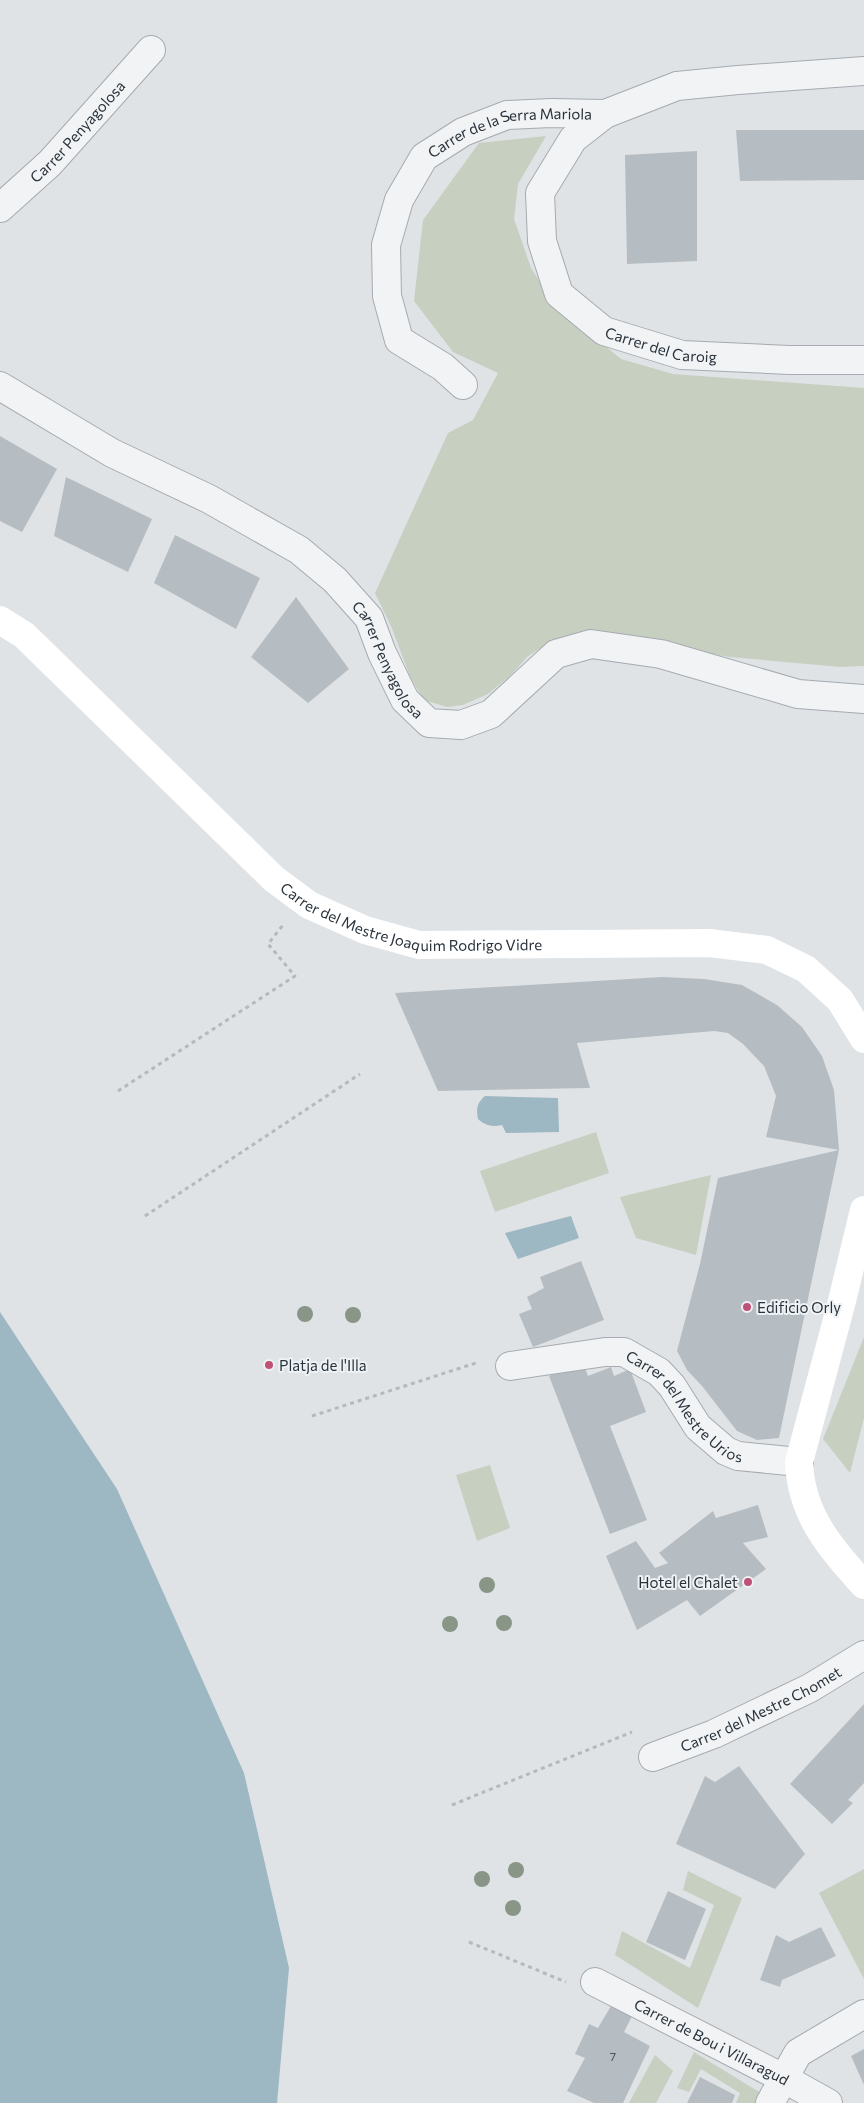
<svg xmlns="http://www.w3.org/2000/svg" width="864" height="2103" font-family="Commissioner,sans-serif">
<rect width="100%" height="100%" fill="#dfe3e6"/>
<g fill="#c7cfc1">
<path d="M546,136L518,184L514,219L531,268L554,304L621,359L673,374L864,388V666L841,667L730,657L607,636L572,637L541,648L528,656L511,675L488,694L463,705L447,707L424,700L411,679L391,626L375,593L448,433L473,420L498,373L453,352L414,301L423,220L479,143Z"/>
<path d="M596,1132L609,1173L495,1212L480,1171Z"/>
<path d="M711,1175L696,1255L636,1238L620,1197Z"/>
<path d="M864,1337V1418L850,1473L823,1439Z"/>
<path d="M490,1465L510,1528L477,1541L456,1475Z"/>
<path d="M864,1869V1979L819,1893Z"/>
<path d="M688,1871L742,1898L698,2008L615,1955L622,1931L690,1968L714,1905L683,1890Z"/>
<path d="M694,2052L769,2098L766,2103H736L740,2093L701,2069L689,2092L677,2088Z"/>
<path d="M655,2055L673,2071L656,2103H629Z"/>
</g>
<g fill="#9db7c3">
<path d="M485,1096L558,1098L559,1132L506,1133L502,1125C492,1127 486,1126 478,1119C476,1108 477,1103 485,1096Z"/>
<path d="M571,1216L579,1238L518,1259L505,1233Z"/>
<path d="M0,1312L117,1489L244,1773L289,1968L277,2103H0Z"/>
</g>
<g fill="#b6bdc2">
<path d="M736,130H864V180L740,181Z"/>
<path d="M697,151V261L627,264L625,155Z"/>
<path d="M0,436L57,469L22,532L0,521Z"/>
<path d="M66,477L152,519L128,572L54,536Z"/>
<path d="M175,535L260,578L236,629L154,583Z"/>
<path d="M296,597L349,669L308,703L251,657Z"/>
<path d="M662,977L704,979L742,985L777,1005L802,1027L822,1056L834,1090L839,1150L779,1438L757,1440L737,1431L702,1386L687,1370L677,1351L700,1264L718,1178L839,1150L766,1137L776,1096L764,1066L743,1044L728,1033L714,1031L577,1043L590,1088L438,1091L395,993Z"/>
<path d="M581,1261L604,1320L533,1347L519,1314L532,1309L527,1297L544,1288L540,1277Z"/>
<path d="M583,1363L588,1376L611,1367L614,1376L630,1369L646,1412L610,1426L647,1520L610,1534L549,1376Z"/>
<path d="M758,1505L768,1537L743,1543L766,1569L700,1616L687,1600L637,1630L606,1556L636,1541L655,1568L668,1563L659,1553L713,1511L716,1518Z"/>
<path d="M864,1704V1783L848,1800L853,1803L832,1824L790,1784Z"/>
<path d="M739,1766L805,1854L775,1889L676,1844L705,1776L715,1782Z"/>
<path d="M668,1891L706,1909L685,1960L646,1942Z"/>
<path d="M821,1927L836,1956L782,1980L780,1987L760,1980L776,1935L789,1942Z"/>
<path d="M611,2006L632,2016L624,2032L650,2046L623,2103H594L567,2091L585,2058L575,2054L589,2024L598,2028Z"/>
<path d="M864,2049V2085L851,2056Z"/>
<path d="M700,2077L735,2095L732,2103H687Z"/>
</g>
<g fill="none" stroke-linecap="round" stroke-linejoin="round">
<g stroke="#a5abb0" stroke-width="30">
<g id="street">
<path id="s1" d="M605,114L573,139L540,193L542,241L559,294L604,331L682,355L789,360H864"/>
<path id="s2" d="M0,208L50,163L151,50"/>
<path id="s3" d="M463,385L443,367L399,340L387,296L386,245L399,200L424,157L463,132L507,115L551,113L605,114L677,86L738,80L864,71"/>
<path id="s4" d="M0,386L112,453L209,499L299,550L335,580L369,618L382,653L405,700L429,723L461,725L491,714L556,654L591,644L661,654L798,694L864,699"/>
<path id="s5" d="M510,1366L605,1352H624L659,1372L672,1386L698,1427L726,1451L738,1456L799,1462"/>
<path id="s6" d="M653,1757L714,1734L810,1688L864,1655"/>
<path id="s7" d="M595,1982L783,2078L828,2103"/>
<path d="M770,2103L798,2053L864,2014"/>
</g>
</g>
<g stroke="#b5b9be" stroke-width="3" stroke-dasharray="4 4" stroke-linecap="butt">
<path d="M118,1091L295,976L268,944L283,925"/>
<path d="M145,1216L360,1074"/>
<path d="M312,1416L479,1362"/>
<path d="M452,1805L632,1732"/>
<path d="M469,1942L566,1982"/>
</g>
<use href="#street" stroke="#f1f3f5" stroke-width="28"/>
<g stroke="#fff" stroke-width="28">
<path id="s8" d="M0,620L24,635L274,879L309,905L365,930L419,945L709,943L767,950L806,969L840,1000L864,1039"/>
<path d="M864,1210L842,1301L799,1462C801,1515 830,1547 864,1585"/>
</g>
</g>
<g fill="#899586">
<circle cx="305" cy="1314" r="8"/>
<circle cx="353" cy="1315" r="8"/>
<circle cx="487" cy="1585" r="8"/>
<circle cx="504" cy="1623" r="8"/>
<circle cx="450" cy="1624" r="8"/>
<circle cx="516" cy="1870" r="8"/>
<circle cx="482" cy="1879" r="8"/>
<circle cx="513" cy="1908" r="8"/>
</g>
<g fill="#bf5076" stroke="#eef2f4" stroke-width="2">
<circle cx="747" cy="1307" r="5"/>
<circle cx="269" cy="1365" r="5"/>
<circle cx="748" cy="1582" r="5"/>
</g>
<g text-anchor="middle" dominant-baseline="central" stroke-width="4" stroke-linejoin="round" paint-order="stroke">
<g font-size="12" fill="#4c565e">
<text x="613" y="2056">7</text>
</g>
<g font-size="15" fill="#29333c" stroke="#eef2f4">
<text stroke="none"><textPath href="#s2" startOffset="109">Carrer Penyagolosa</textPath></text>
<text stroke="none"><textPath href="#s3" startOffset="364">Carrer de la Serra Mariola</textPath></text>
<text stroke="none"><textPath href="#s1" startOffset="325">Carrer del Caroig</textPath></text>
<text stroke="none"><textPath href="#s4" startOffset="485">Carrer Penyagolosa</textPath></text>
<text stroke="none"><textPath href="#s8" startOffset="525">Carrer del Mestre Joaquim Rodrigo Vidre</textPath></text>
<text stroke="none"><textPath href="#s5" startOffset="198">Carrer del Mestre Urios</textPath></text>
<text stroke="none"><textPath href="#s6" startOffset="118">Carrer del Mestre Chomet</textPath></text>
<text stroke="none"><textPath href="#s7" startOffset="131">Carrer de Bou i Villaragud</textPath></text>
</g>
<g font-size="15" fill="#29333c" stroke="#eef2f4" text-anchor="start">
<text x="757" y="1307">Edificio Orly</text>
<text x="279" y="1365">Platja de l'Illa</text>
<text x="738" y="1582" text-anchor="end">Hotel el Chalet</text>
</g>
</g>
</svg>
